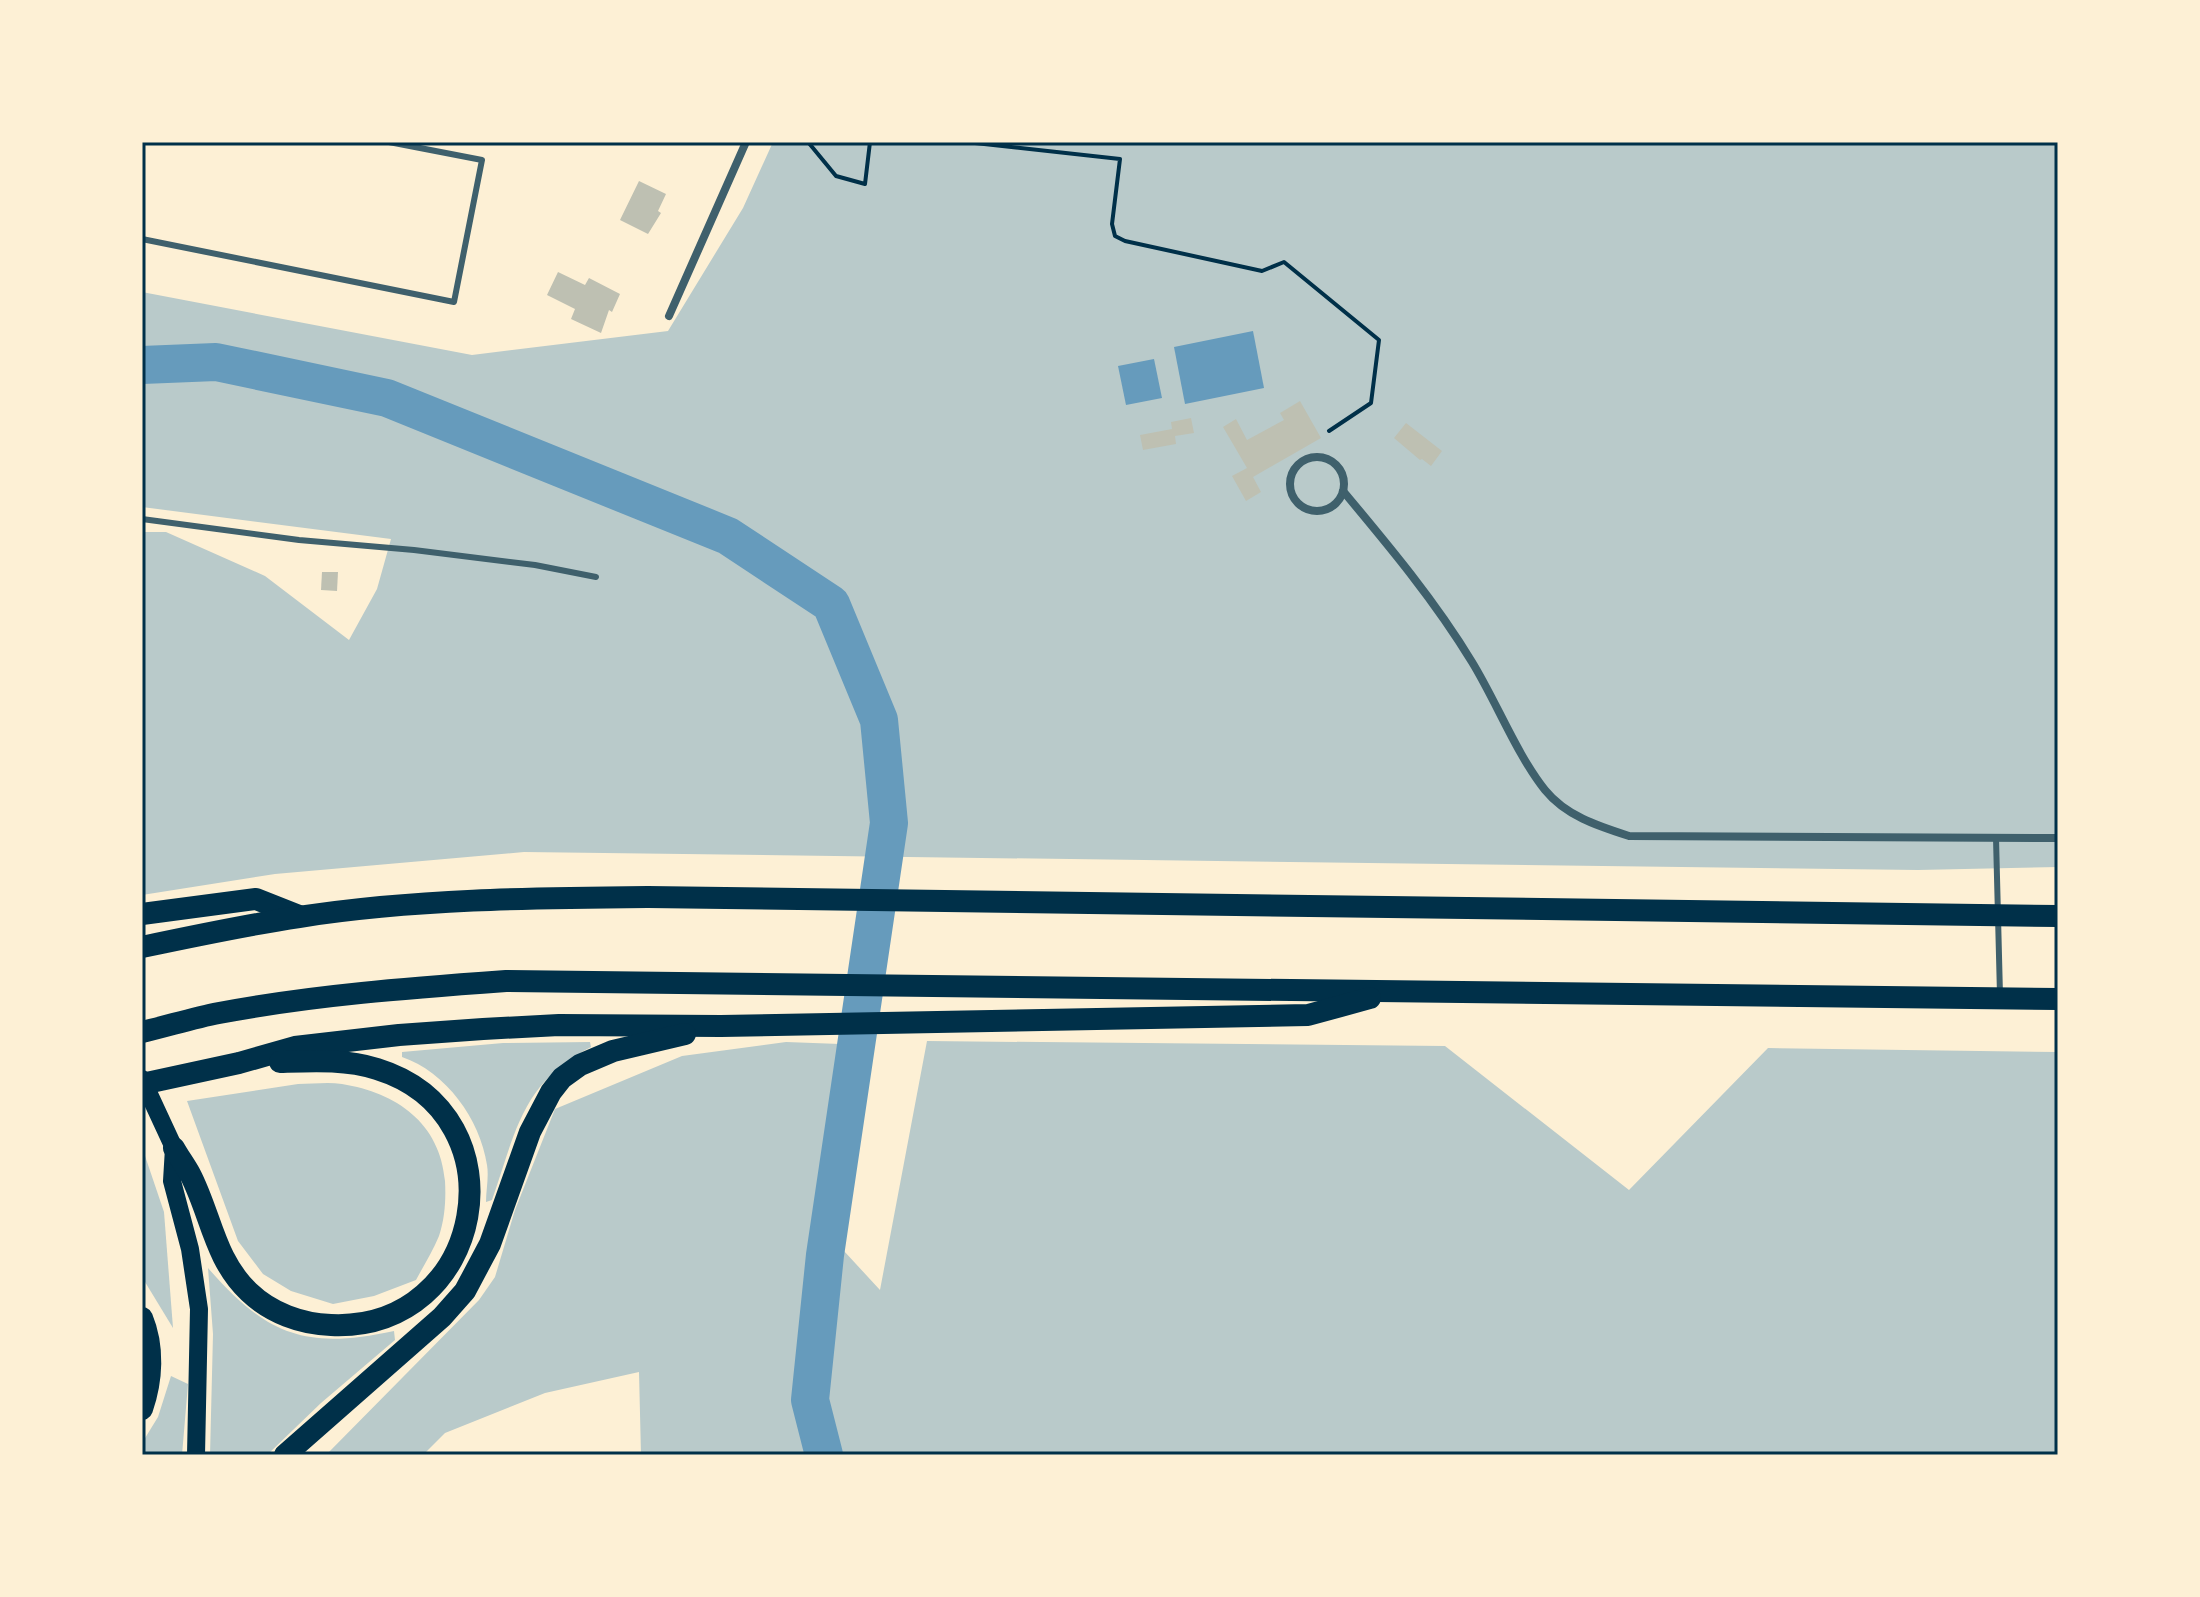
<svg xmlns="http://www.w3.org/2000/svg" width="2200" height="1597" font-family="'Alegreya Sans',sans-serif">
<rect width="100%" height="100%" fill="#fdf0d5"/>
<g fill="#b9caca">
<path d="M773,142H2058V867L1918,870L524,852L275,874L142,895V532H166L265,576L349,640L377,589L391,539L142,507V292L472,355L668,331L743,208Z"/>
<path d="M927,1041L1445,1046L1629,1190L1768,1048L2058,1052V1455H641L639,1372L545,1393L445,1433L423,1455H326L479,1300L495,1277L515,1210L555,1109L682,1056L786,1042L840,1044L820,1225L880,1290Z"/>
<path d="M590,1042L591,1047C521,1083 516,1132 492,1200L486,1202C486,1190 489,1177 487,1165C480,1119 446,1072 402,1057V1052L503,1043Z"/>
<path d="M298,1084C312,1084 328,1082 342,1084C397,1093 440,1123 445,1181C446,1199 445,1218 439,1236C433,1251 424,1265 416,1280L374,1296L333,1304L291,1291L263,1274L238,1241L187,1101Z"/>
<path d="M142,1147L164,1212L173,1328L142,1277Z"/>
<path d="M208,1268C267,1336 306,1350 394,1331L395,1340L321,1403L267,1455H210L213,1334Z"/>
<path d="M171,1376L188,1384L182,1455H142V1443L158,1417Z"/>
</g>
<g fill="#669bbc">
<path d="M1253,331L1264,388L1185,404L1174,347Z"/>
<path d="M1154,359L1162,398L1126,405L1118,366Z"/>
</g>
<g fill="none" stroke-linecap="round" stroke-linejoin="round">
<path stroke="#669bbc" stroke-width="38" d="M142,365L216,362L387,398L728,536L831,604L879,720L889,823L825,1255L810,1400L824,1455"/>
</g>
<g fill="#bec0b2">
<path d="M639,181L666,194L658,211L661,213L648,234L620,220Z"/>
<path d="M558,272L585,285L589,278L620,294L612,312L609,310L601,333L571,319L575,309L547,295Z"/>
<path d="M1300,401L1321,438L1253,477L1261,492L1246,501L1232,476L1247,468L1223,427L1236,419L1247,440L1284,420L1280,413Z"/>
<path d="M1191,418L1194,433L1175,436L1176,444L1143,450L1140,435L1172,429L1171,422Z"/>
<path d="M1406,423L1442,451L1431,466L1422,459L1420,460L1394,438Z"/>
<path d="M322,572H338L337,591L321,590Z"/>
</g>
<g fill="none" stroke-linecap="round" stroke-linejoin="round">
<g stroke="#003049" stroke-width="4">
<path d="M808,142L836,176L865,184L870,142"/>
<path d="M966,142L1120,159L1112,224L1115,236L1125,241L1262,271L1284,262L1379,340L1371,403L1329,431"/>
</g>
<g stroke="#3f606c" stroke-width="6">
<path d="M142,239L454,302L482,160L389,142"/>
<path d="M142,519L299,540L414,550L535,565L596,577"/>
<path d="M1996,838L2000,995"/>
</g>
<g stroke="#3f606c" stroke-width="8">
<path d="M669,316L746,142"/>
<circle cx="1317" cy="484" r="27"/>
<path d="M1343,491C1389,546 1435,601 1472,662C1496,701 1517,755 1545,790C1566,816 1598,826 1629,836L2058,838"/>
</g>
<path stroke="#003049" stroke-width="18" d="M142,1079L174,1148L172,1181L190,1249L199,1309L196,1455"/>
<g stroke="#003049" stroke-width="22">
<path d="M142,914L256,899L299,916"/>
<path d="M142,947C194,936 246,925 299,917C414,899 532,898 648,897L2058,916"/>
<path d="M142,1032C168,1026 193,1018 219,1013C314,995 410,988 506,981L2058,999"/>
<path d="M142,1084L239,1063L295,1047L399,1035L483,1029L559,1025L721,1026L1308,1015L1370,998"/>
<path d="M174,1148C179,1157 185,1165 190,1174C211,1214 214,1259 249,1292C271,1313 301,1324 331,1325C485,1332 525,1115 377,1069C346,1059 312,1061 280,1062"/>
<path d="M142,1318C154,1347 152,1380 142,1409"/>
<path d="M285,1455L442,1317L465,1291L490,1244L530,1132L551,1092L562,1078L580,1065L613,1051L685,1034"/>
</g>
</g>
<rect width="2200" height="1597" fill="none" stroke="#fdf0d5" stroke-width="288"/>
<rect x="144" y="144" width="1912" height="1309" fill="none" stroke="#003049" stroke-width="3"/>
</svg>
